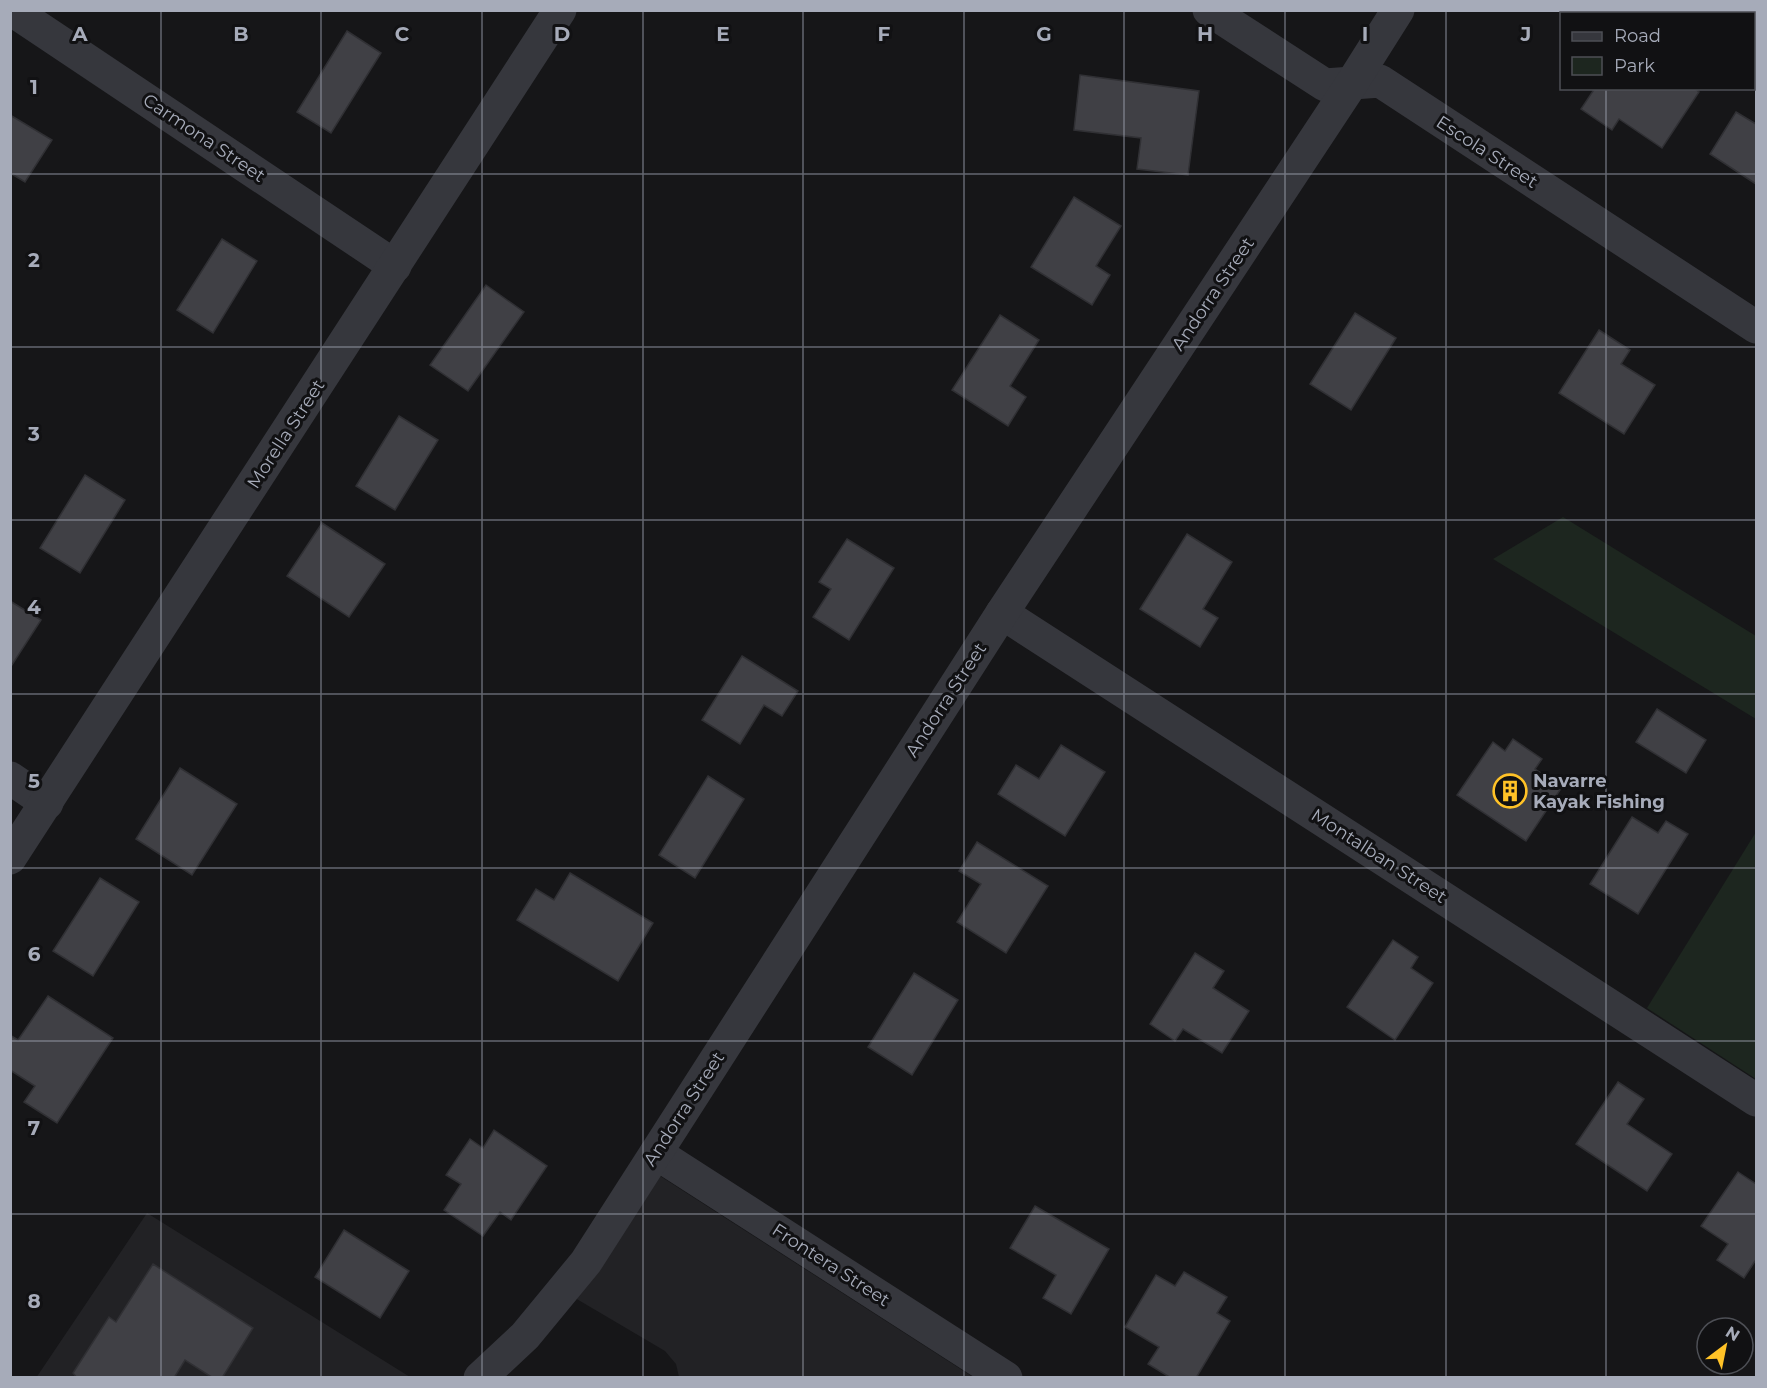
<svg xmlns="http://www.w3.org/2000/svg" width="1767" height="1388" font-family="Montserrat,sans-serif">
<rect width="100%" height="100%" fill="#161618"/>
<g fill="#222225">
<path d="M660,1176L973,1377H679L676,1364L665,1351L575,1298Z"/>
<path d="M147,1213L410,1377L36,1378Z"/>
</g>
<g fill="#1d261f">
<path d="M1563,517L1756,636V719L1493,559Z"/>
<path d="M1756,832V1079L1647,1008Z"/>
</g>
<g fill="#404045" stroke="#303034" stroke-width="1.5">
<path d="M347,31L381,53L331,133L297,112Z"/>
<path d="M1080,75L1199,91L1188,175L1137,169L1141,138L1074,130Z"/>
<path d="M1595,88H1694L1699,92L1662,148L1619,119L1612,130L1581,109Z"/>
<path d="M1736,112L1756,124V184L1710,154Z"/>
<path d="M10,115L52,140L25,182L10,173Z"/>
<path d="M1074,197L1121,226L1096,266L1110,275L1092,305L1031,267Z"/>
<path d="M222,239L257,261L213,333L177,310Z"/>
<path d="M486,285L524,312L468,391L430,365Z"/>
<path d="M1355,313L1396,338L1351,410L1310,384Z"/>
<path d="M1000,315L1039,340L1010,386L1026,397L1008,426L952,390Z"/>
<path d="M1599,330L1630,350L1621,364L1655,385L1624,434L1559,393Z"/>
<path d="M399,416L438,440L395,510L356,486Z"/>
<path d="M85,475L125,500L80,573L40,548Z"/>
<path d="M322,523L385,564L349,617L287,576Z"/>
<path d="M1187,534L1232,562L1203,609L1218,618L1200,647L1140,609Z"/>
<path d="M847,539L894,568L849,640L813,617L831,589L819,582Z"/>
<path d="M10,601L41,620L10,668Z"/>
<path d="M742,656L798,691L782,716L764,705L740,744L702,720Z"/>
<path d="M1657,709L1706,740L1686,773L1636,742Z"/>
<path d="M1513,739L1542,759L1535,769L1562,787L1526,841L1457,795L1493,742L1505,751Z"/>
<path d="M1061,745L1105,772L1065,836L998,794L1016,765L1039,779Z"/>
<path d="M180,768L237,804L192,875L136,839Z"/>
<path d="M708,776L744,799L695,878L659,855Z"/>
<path d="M1632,817L1658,833L1666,821L1688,834L1638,914L1590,884Z"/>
<path d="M977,842L1048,886L1006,953L957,922L981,884L959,871Z"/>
<path d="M570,873L653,923L618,981L517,920L536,889L554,900Z"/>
<path d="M100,878L139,902L93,976L53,951Z"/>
<path d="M1393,940L1418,957L1411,968L1433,983L1395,1040L1347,1007Z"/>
<path d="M1195,953L1224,971L1213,988L1249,1011L1222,1053L1183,1029L1175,1041L1150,1024Z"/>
<path d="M914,973L958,1000L912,1075L868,1047Z"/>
<path d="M48,996L113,1038L57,1123L24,1102L35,1086L10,1070V1035L18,1040Z"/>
<path d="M1618,1082L1644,1099L1627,1124L1672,1154L1647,1191L1576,1144Z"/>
<path d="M494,1130L547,1166L511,1220L500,1212L483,1236L444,1210L461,1184L446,1175L470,1139L483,1148Z"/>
<path d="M1738,1172L1756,1184V1261H1755L1744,1278L1717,1260L1728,1244L1701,1226Z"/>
<path d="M1035,1206L1109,1249L1071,1314L1043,1298L1056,1275L1010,1248Z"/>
<path d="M344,1230L409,1271L380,1318L315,1277Z"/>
<path d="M153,1264L253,1328L222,1378H213L185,1360L174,1378H77L73,1373L109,1317L116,1322Z"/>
<path d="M1184,1272L1227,1297L1217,1313L1230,1321L1196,1378H1171L1148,1364L1159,1347L1125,1327L1156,1275L1175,1286Z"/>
</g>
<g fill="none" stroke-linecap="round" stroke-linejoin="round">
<g stroke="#36373d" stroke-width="33">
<path d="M12,10L395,266"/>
<path d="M1209,10L1325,85L1380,81L1756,327"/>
<path d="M1002,613L1756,1100"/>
<path d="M10,778L47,803"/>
<path d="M10,858L560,10"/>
<path d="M656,1153L1006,1378"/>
<path d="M480,1378L525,1336L586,1262L1002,613L1352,83L1398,10"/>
</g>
</g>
<path fill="none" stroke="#a6abb9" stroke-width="1.5" stroke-opacity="0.55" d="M161,10V1378M321,10V1378M482,10V1378M643,10V1378M803,10V1378M964,10V1378M1124,10V1378M1285,10V1378M1446,10V1378M1606,10V14M1606,88V1378M10,174H1756M10,347H1756M10,520H1756M10,694H1756M10,868H1756M10,1041H1756M10,1214H1756"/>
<defs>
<g id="building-ring" transform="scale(1.725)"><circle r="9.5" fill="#111113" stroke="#ffc227" stroke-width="1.5"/><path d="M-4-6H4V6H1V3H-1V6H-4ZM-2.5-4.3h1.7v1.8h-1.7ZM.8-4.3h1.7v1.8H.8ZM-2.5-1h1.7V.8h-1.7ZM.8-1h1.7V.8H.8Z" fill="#ffc227"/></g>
</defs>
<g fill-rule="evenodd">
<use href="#building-ring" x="1510" y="791"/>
</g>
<g text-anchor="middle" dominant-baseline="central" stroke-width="6" stroke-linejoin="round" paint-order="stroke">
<g font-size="18" fill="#a6abb9" stroke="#111113">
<text transform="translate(204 138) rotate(34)">Carmona Street</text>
<text transform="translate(1487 152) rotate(33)">Escola Street</text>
<text transform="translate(1213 294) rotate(-56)">Andorra Street</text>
<text transform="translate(286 434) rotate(-57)">Morella Street</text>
<text transform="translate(946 700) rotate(-57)">Andorra Street</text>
<text transform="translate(1379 856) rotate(33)">Montalban Street</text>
<text transform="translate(684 1109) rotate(-57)">Andorra Street</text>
<text transform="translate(831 1265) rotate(33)">Frontera Street</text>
</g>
<g font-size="18" font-weight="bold" fill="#a6abb9" stroke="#111113" text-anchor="start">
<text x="1533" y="781">Navarre<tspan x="1533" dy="21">Kayak Fishing</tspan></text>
</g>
</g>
<g font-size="20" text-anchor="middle" font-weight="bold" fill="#a6abb9" stroke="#111113" stroke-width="6" stroke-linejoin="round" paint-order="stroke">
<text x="80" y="41">A</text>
<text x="241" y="41">B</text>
<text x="402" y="41">C</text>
<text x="562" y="41">D</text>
<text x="723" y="41">E</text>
<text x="884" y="41">F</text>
<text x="1044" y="41">G</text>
<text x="1205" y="41">H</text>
<text x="1365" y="41">I</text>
<text x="1526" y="41">J</text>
<text x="34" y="94">1</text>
<text x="34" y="267">2</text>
<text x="34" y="441">3</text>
<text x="34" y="614">4</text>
<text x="34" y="788">5</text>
<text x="34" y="961">6</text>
<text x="34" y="1135">7</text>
<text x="34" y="1308">8</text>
</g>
<rect width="1767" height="1388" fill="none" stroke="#a6abb9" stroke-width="24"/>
<rect x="1560" y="12" width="195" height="78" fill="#111113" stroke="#4d4f55" stroke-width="1.5"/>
<rect x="1572" y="32" width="30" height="9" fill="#36373d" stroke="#4d4f55" stroke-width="1.5"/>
<text x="1614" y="42" font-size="18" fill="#a6abb9">Road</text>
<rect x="1572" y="57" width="30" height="18" fill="#1d261f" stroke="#4d4f55" stroke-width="1.5"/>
<text x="1614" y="72" font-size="18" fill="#a6abb9">Park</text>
<g transform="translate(1725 1346) rotate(32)"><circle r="28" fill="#111113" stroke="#4d4f55" stroke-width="1.5"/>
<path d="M0-4.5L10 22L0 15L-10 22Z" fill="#ffc227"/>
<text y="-9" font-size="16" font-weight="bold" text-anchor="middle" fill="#a6abb9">N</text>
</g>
</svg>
